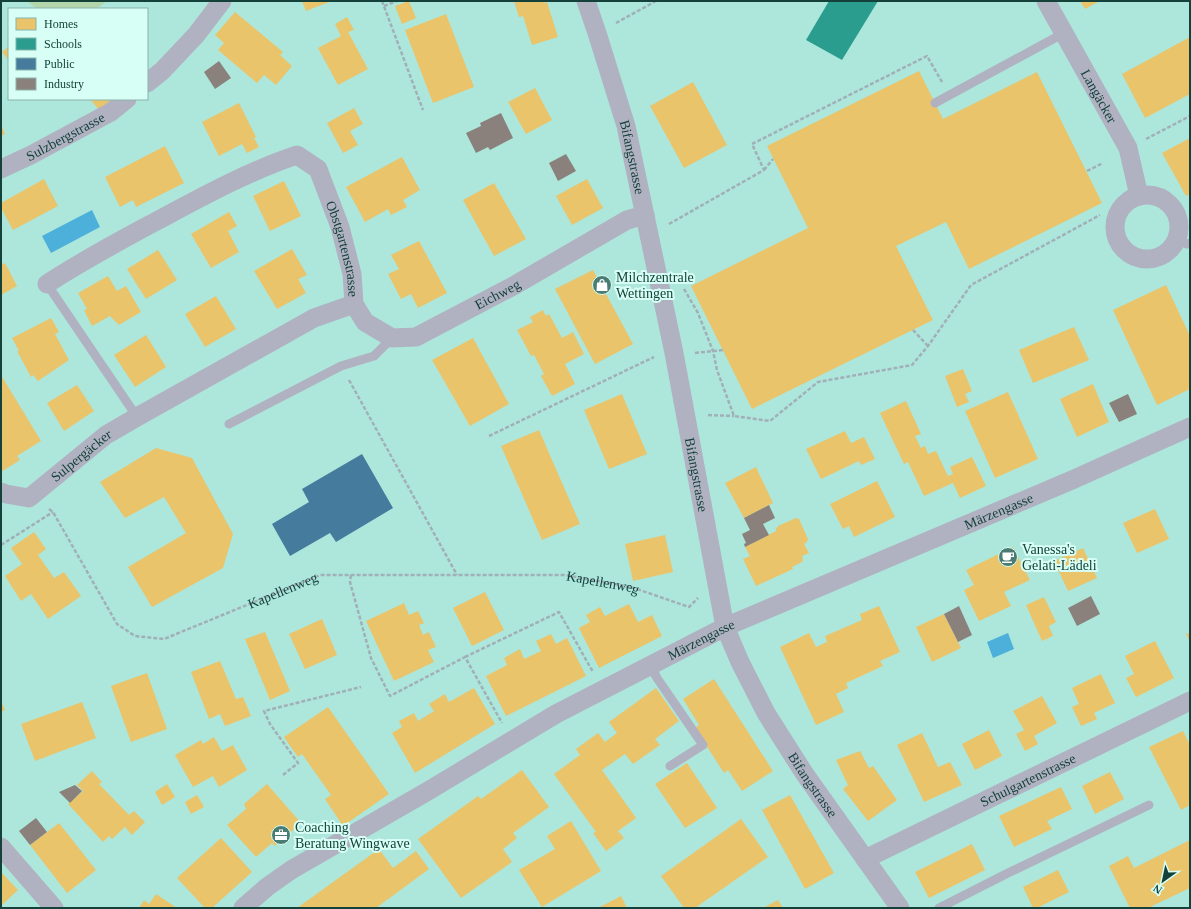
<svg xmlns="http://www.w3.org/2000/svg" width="1191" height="909" font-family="'Times New Roman',serif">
<rect width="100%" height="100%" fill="#ade7dc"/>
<path fill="#b2d6a9" d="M27,1H107L96,9H37Z"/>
<g fill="#4cb0db">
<path d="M92,210L100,227L51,253L42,236Z"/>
<path d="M1008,633L1014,649L993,658L987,642Z"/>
</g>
<g fill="#e9c46a">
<path d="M302,1H332L306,11Z"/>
<path d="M409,1L416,18L402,24L395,6Z"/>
<path d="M514,1H543L544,3L547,2L558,37L532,45L523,16L519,17Z"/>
<path d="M1080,1H1100L1085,9Z"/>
<path d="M235,12L283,52L280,55L292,66L276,85L264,75L257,83L218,50L224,43L215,35Z"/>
<path d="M446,14L474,87L433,103L405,30Z"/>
<path d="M347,17L354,30L348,32L368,69L338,85L318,48L341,36L335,24Z"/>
<path d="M1190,37V94L1145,118L1122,74Z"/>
<path d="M9,46V61L2,52Z"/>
<path d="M919,71L943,119L1037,72L1102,203L969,269L946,222L896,246L933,320L752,409L691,286L808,228L767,146Z"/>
<path d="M693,82L727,145L684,168L650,106Z"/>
<path d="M535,88L552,120L526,134L508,102Z"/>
<path d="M90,99H117L113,102L111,100L99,110Z"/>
<path d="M239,103L256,137L254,138L259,147L247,153L242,144L219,156L202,122Z"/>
<path d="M354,108L363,124L350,131L358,145L343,153L327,123Z"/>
<path d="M1,124L5,134L1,136Z"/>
<path d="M1190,138V194L1186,196L1162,153Z"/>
<path d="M165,146L184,183L136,207L133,200L120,207L105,177Z"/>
<path d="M402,157L420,190L403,200L407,207L391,215L388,209L365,222L346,187Z"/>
<path d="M44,179L58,206L13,230L1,208V203Z"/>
<path d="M587,179L603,208L572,225L556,196Z"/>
<path d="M284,181L301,216L270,231L253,196Z"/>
<path d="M494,183L526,239L494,256L463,200Z"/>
<path d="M229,212L237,226L228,231L239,252L211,268L191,234Z"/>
<path d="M419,241L447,293L418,308L411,294L401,299L388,274L399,269L391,255Z"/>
<path d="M292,249L307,275L298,279L306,293L277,309L254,271Z"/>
<path d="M158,250L177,280L146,299L127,269Z"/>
<path d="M5,263L17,286L1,295V265Z"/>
<path d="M593,270L633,344L595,364L555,289Z"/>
<path d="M108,276L117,291L126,286L141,312L119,325L110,316L92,326L84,310L87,309L78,293Z"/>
<path d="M1166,285L1190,336V389L1157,405L1113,310Z"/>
<path d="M216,296L236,329L205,347L185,314Z"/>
<path d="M543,310L546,316L549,314L562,338L573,332L584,354L565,364L575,384L552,396L541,376L544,374L534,355L531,356L517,330L533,322L530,317Z"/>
<path d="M51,318L59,332L55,334L69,360L38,381L33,375L31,377L17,351H19L12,338Z"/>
<path d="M1074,327L1089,360L1033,383L1019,350Z"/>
<path d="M146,335L166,367L135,387L114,355Z"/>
<path d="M473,338L509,404L470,426L432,360Z"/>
<path d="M963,369L972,391L965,394L969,402L957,407L945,376Z"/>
<path d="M1,375L41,441L17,456L20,460L1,472Z"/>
<path d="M1093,384L1109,422L1077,437L1060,399Z"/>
<path d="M77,385L94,411L64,431L47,403Z"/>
<path d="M1008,392L1038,459L995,478L965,411Z"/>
<path d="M622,394L647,454L609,469L584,410Z"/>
<path d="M906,401L921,434L915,436L921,448L925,446L928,454L936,451L948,476L953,474L950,467L972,457L986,486L960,498L953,483L924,496L908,462L904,464L880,413Z"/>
<path d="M539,430L580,524L542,540L501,446Z"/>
<path d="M845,431L851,443L864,437L875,459L861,465L859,461L821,479L806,449Z"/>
<path d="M156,448L192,458L233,534L223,568L152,607L128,567L186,533L164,497L125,518L100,482Z"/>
<path d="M756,467L773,503L744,518L725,483Z"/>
<path d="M877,481L895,517L854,537L849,526L843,529L830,504Z"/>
<path d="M1155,509L1169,539L1137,553L1123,523Z"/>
<path d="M796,518L799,519L808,539L807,542L804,544L809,553L802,556L803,560L802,562L792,567L793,569L756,586L743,559L750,556L745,547L776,531V529L778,526Z"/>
<path d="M34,532L46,549L38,555L54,578L64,572L81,596L48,619L31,594L21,601L5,576L22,564L11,548Z"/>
<path d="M665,535L673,572L633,581L625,544Z"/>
<path d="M1013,547L1030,580L1004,592L1011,606L979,621L964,590L974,585L966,570Z"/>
<path d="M1083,548L1097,578L1068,591L1054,561Z"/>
<path d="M485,592L504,630L472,646L453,608Z"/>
<path d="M1044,597L1056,622L1049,626L1053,636L1042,641L1026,605Z"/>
<path d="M404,603L409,615L418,611L424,623L419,625L423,635L429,632L436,647L428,650L434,662L394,681L366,621Z"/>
<path d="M629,604L638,622L652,615L662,636L599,668L579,628L590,622L586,615L600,607L605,616Z"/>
<path d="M879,606L900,652L880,661L883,666L846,683L848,688L836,694L844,712L816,725L780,647L809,633L816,647L827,642L825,636L862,620L860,614Z"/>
<path d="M944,614L961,648L932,662L916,627Z"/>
<path d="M322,619L337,655L305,669L289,634Z"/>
<path d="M265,632L290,691L270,700L245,639Z"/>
<path d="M1190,633V642L1186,634Z"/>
<path d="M551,634L556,644L567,638L586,676L506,716L486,676L507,665L504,658L520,649L524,659L541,651L536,641Z"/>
<path d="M1155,641L1174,678L1136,697L1126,678L1134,674L1125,656Z"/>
<path d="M220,661L236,699L243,697L251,716L225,726L220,714L209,719L191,672Z"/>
<path d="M147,673L167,729L131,742L111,686Z"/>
<path d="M1101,674L1115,703L1094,713L1097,719L1081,726L1072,707L1079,704L1072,688Z"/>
<path d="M714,679L773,771L742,791L728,770L724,773L695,728L699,725L683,699Z"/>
<path d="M474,688L495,724L415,773L392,733L402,727L399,721L414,713L418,721L434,711L429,704L445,694L449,702Z"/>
<path d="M656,688L679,721L655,739L660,745L633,764L625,754L602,770L636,818L618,831L624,838L606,851L593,833L596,832L554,774L580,755L576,749L598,733L605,742L617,733L609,722Z"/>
<path d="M1042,696L1057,723L1034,736L1038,744L1025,751L1016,734L1024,730L1013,711Z"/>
<path d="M1,701L5,710L1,712Z"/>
<path d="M82,702L96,738L35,761L21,724Z"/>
<path d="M328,707L389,794L343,826L325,799L331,795L302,754L298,757L284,737Z"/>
<path d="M989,730L1002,756L975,770L962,744Z"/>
<path d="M1183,731L1190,745V805L1181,810L1149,747Z"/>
<path d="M922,733L938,767L950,762L962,785L924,802L897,745Z"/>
<path d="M214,737L222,751L233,745L247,770L219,787L213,776L193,787L175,755L201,740L203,744Z"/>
<path d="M860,751L869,768L873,766L897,800L868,821L843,789L848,785L836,760Z"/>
<path d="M687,763L717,808L685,828L655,784Z"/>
<path d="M522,770L549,807L513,833L517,838L503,849L512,862L461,898L418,839L478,796L481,799Z"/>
<path d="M92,771L102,782L99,784L129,815L134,811L145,822L132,835L125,827L112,839L109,836L103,842L68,804L83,791L77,785Z"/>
<path d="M1110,772L1124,799L1095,814L1082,786Z"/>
<path d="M167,784L175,797L162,805L155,792Z"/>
<path d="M267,784L301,823L275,846L272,843L256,857L227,825L246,809L244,804Z"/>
<path d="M1061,787L1072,809L1047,821L1052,829L1014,847L999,816Z"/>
<path d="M197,795L204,807L191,814L185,802Z"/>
<path d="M790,795L834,873L805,889L762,810Z"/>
<path d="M741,819L768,857L695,908H684L661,876Z"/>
<path d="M571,821L601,871L542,907L519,870L555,849L547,836Z"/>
<path d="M59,823L96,870L67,893L30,845Z"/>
<path d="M221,838L252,872L212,908H205L177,878Z"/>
<path d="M1190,840V888L1148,908H1130L1109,866L1128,856L1134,868Z"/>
<path d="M972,844L985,870L929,898L915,872Z"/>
<path d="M379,849L393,868L416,851L429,869L376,908H297Z"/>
<path d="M1058,870L1069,892L1037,908H1033L1023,887Z"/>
<path d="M1,872L18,890L1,906Z"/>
<path d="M156,894L177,908H139L144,900L149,904Z"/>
<path d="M621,896L627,908H598Z"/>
<path d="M778,900L783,908H763Z"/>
</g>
<path fill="#2a9d8f" d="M829,1H878L842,60L806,40Z"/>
<path fill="#457b9d" d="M362,454L393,508L336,542L330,533L290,556L272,524L309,502L302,489Z"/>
<g fill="#8a817c">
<path d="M219,61L231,78L215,89L204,72Z"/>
<path d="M501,113L513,138L490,150L488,147L476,153L466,133L481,126L480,123Z"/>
<path d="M566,154L576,171L558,181L549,163Z"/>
<path d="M1128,394L1137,414L1119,422L1109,403Z"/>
<path d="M769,505L775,518L763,524L769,535L745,547L744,544L746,543L742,534L750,530L744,518Z"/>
<path d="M1091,596L1100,614L1077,626L1068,608Z"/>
<path d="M959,606L972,635L958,642L944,614Z"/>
<path d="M75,785L82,791L70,803L59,792Z"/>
<path d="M36,818L47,832L30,845L19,831Z"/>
</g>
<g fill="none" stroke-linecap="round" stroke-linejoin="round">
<g stroke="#a1b0b7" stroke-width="2.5" stroke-dasharray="4 2" stroke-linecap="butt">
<path d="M382,1L423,110"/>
<path d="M384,6L397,1"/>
<path d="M616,23L656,1"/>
<path d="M1146,139L1190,116"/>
<path d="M764,170L773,159"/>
<path d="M1087,171L1103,163"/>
<path d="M669,224L764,170L752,144L927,56L942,82"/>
<path d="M684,289L698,313L713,351L717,370L734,416L770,421L818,382L912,365L928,346L971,285L1100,215"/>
<path d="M913,330L928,346"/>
<path d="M695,353L723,350"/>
<path d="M349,380L457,575"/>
<path d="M708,415L734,416"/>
<path d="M489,436L654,357"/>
<path id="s1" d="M49,509L53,512L117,624L135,636L164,639L320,575H565L631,587L689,607L698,598"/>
<path d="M1,545L53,512"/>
<path d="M351,575L350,582L371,658L390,696L465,657L502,723"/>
<path d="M465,657L559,612L593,672"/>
<path d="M283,775L298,763L270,724L264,711L361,687"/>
</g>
<g stroke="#b0b2c2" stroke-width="9">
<path d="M935,103L1064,33"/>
<path d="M1177,240L1187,244L1190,243"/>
<path d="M47,284L137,417"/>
<path d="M229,424L341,366L374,356L392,338"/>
<path d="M650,665L657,678L703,745L670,766"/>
<path d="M939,908L1008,873L1149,805"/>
</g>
<g stroke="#b0b2c2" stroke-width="19">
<path id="s2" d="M586,1L597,33L626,126L674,353L725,627L740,662L766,713L804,773L900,908"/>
<path id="s3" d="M1046,1L1128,148L1139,196"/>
<path d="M147,83L162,71L196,35L222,1"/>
<path id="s4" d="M1,169L31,155L111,112L127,99"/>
<circle cx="1147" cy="227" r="32"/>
<path id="s5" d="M47,284C80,262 116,243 151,224C198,199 246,172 297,155L318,169L340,227L352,274L354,304L365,322L392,338L416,337L515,285L627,220L645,215"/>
<path id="s6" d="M1,492L6,494L29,498L106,435L137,417L314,318L354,304"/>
<path d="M1,847L54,908"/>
<path id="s7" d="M865,859L1190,701"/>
<path id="s8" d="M243,908L267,887L291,870L428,791L556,714L725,627L1072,480L1190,427"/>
</g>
</g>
<defs>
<g id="shop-disc" transform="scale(1)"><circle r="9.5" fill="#4a7c73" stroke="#d8fff6"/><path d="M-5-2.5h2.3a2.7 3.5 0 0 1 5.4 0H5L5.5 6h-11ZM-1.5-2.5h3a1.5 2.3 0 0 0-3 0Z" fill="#fff"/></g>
<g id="cafe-disc" transform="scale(1)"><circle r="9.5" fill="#4a7c73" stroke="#d8fff6"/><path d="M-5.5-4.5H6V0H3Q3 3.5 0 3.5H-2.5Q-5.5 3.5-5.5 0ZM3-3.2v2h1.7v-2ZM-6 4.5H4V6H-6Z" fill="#fff"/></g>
<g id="office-disc" transform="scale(1)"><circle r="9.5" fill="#4a7c73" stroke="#d8fff6"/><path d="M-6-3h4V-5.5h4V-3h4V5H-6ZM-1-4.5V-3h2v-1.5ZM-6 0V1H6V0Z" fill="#fff"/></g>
</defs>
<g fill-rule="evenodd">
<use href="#shop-disc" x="602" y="285"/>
<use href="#cafe-disc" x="1008" y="557"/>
<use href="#office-disc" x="281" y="835"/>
</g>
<g text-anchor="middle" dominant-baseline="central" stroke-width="4" stroke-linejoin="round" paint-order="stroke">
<g font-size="14" fill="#14423a" stroke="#d8fff6">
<text stroke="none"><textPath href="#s3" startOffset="109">Langäcker</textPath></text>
<text stroke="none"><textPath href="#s4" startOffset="72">Sulzbergstrasse</textPath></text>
<text stroke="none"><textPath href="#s2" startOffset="163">Bifangstrasse</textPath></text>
<text stroke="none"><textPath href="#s5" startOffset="391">Obstgartenstrasse</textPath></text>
<text stroke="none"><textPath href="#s5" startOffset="616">Eichweg</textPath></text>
<text stroke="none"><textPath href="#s6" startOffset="96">Sulpergäcker</textPath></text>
<text stroke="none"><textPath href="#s2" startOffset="487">Bifangstrasse</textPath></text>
<text stroke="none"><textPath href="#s8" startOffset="856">Märzengasse</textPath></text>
<text stroke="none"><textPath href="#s1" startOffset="637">Kapellenweg</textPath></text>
<text stroke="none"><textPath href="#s1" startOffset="313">Kapellenweg</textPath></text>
<text stroke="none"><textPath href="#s8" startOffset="532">Märzengasse</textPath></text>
<text stroke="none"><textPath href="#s7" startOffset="181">Schulgartenstrasse</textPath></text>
<text stroke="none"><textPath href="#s2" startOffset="823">Bifangstrasse</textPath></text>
</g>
<g font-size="14" fill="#14423a" stroke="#d8fff6" text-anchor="start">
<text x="616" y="277">Milchzentrale<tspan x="616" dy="16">Wettingen</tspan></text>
<text x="1022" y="549">Vanessa's<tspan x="1022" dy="16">Gelati-Lädeli</tspan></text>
<text x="295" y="827">Coaching<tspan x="295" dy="16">Beratung Wingwave</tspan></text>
</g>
</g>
<rect width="1191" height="909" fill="none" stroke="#14423a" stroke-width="4"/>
<rect x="8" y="8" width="140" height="92" fill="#d8fff6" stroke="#8ab3ab"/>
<rect x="16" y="18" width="20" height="12" fill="#e9c46a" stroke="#8ab3ab"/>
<text x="44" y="28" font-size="12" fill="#14423a">Homes</text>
<rect x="16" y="38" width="20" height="12" fill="#2a9d8f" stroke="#8ab3ab"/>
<text x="44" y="48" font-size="12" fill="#14423a">Schools</text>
<rect x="16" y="58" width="20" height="12" fill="#457b9d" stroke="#8ab3ab"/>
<text x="44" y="68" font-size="12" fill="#14423a">Public</text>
<rect x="16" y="78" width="20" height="12" fill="#8a817c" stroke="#8ab3ab"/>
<text x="44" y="88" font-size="12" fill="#14423a">Industry</text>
<g transform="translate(1163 881) rotate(213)" stroke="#d8fff6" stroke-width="3" paint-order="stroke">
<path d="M0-3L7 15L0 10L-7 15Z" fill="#14423a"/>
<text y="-6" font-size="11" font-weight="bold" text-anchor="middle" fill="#14423a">N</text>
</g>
</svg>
